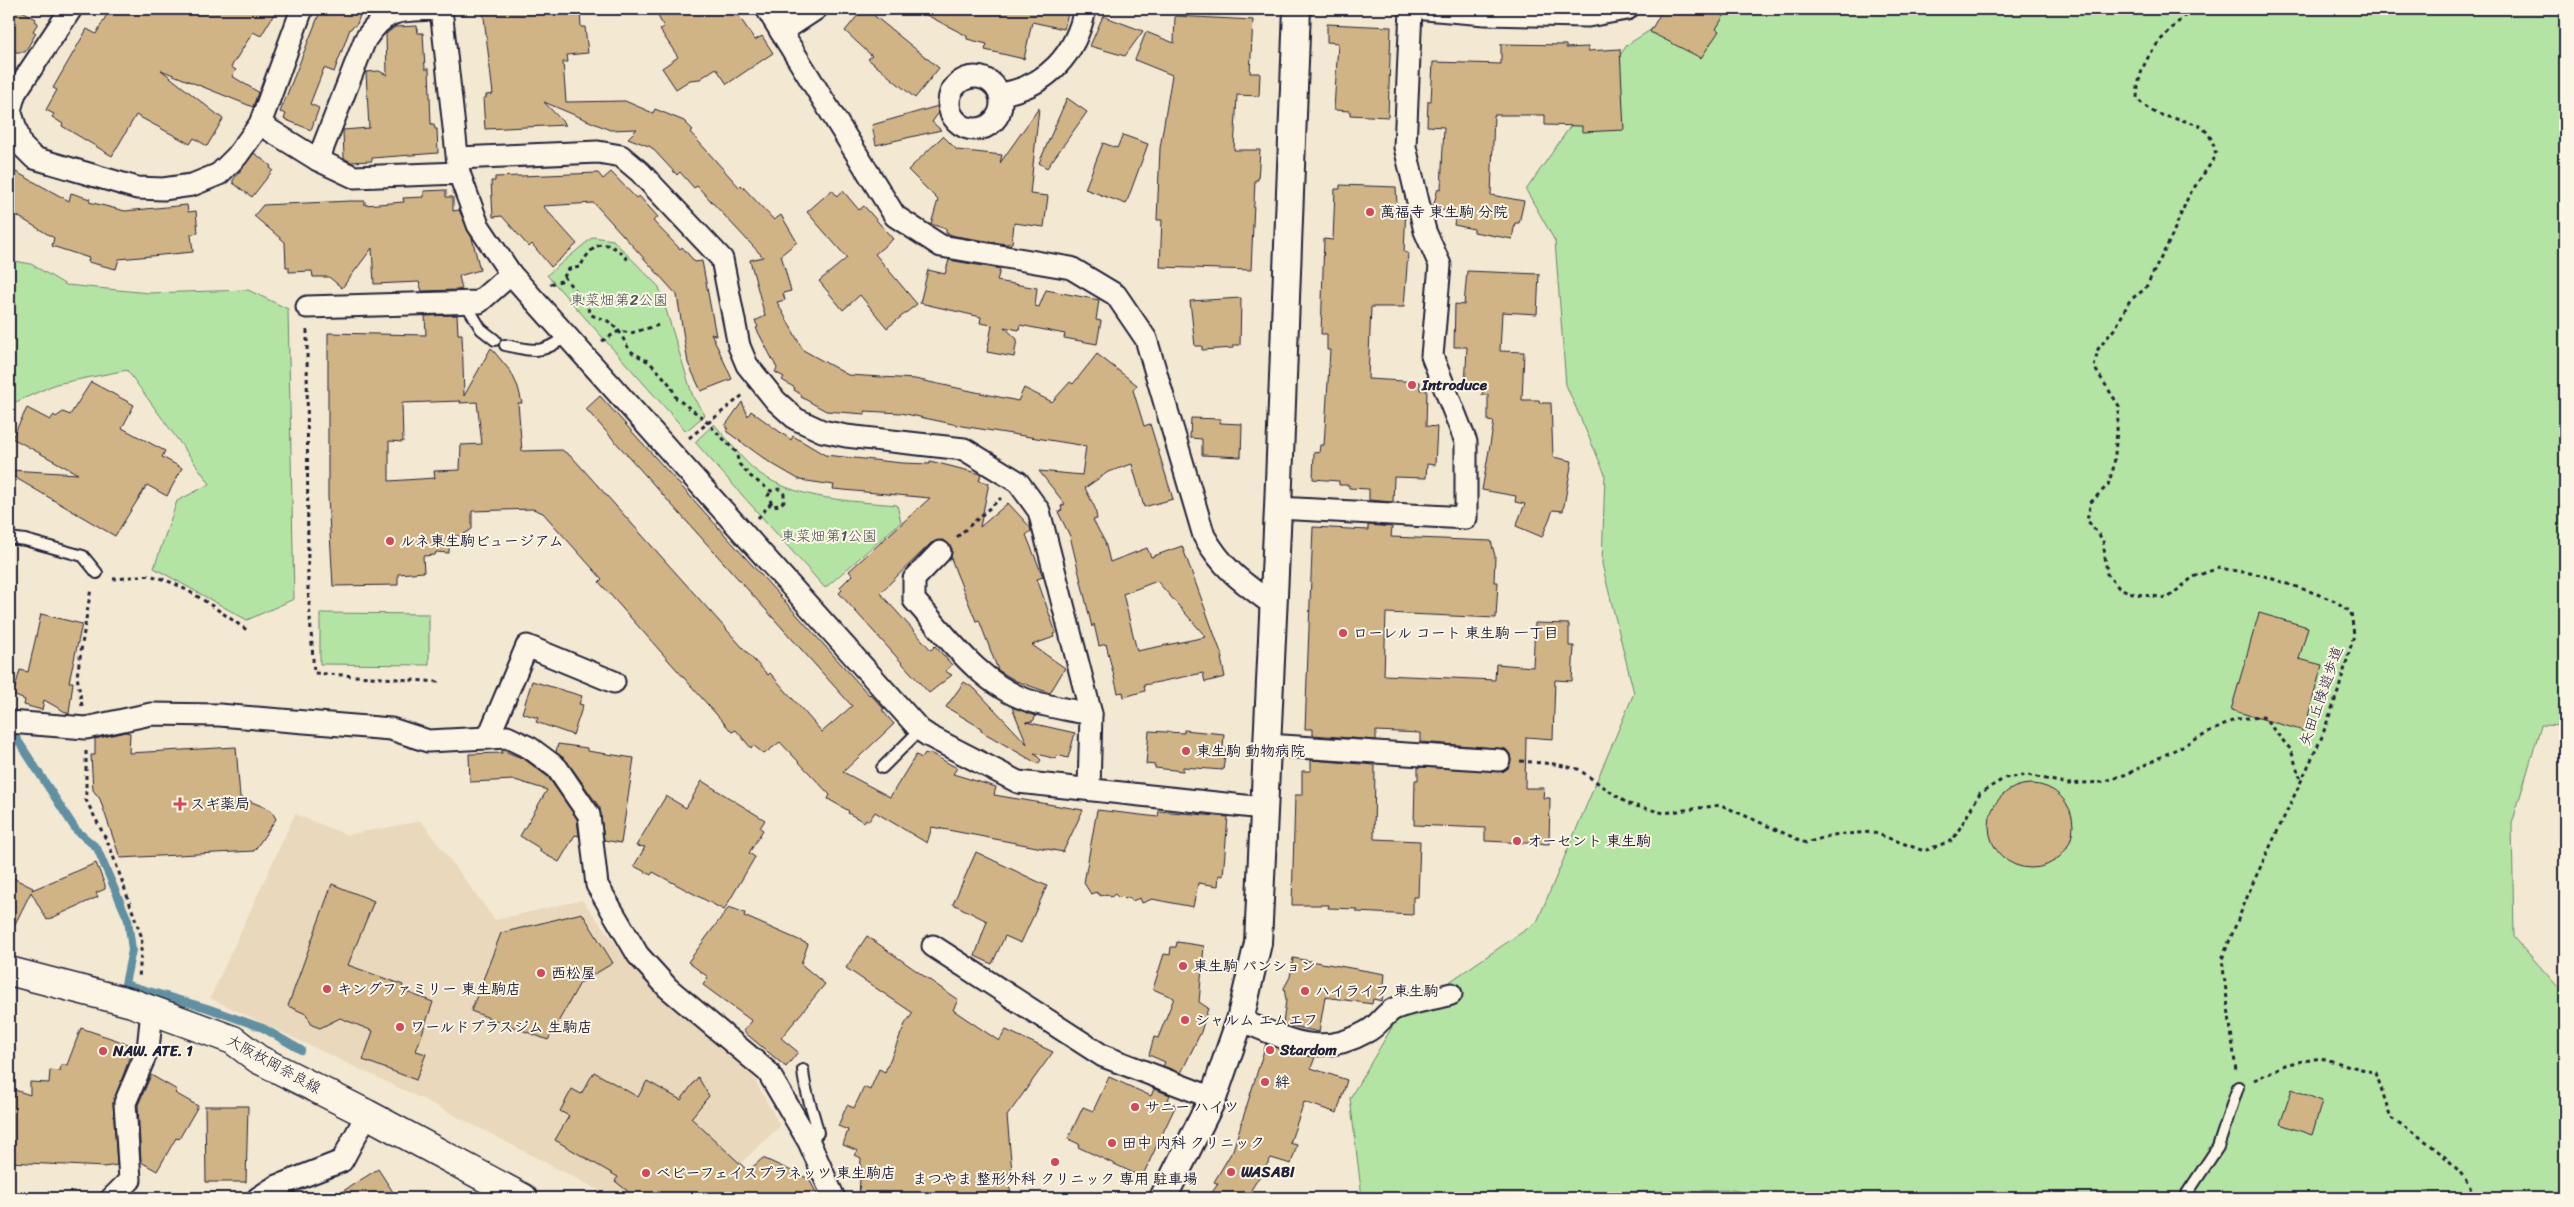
<svg xmlns="http://www.w3.org/2000/svg" width="2574" height="1207" font-family="Sriracha,'Klee One',sans-serif">
<rect width="100%" height="100%" fill="#f3e8d2"/>
<filter id="ink" filterUnits="userSpaceOnUse"><feTurbulence type="fractalNoise" baseFrequency=".02" numOctaves="2"/><feDisplacementMap in="SourceGraphic" scale="10" xChannelSelector="R" yChannelSelector="G"/><feConvolveMatrix kernelMatrix="1 2 1 2 8 2 1 2 1" color-interpolation-filters="sRGB"/></filter>
<g filter="url(#ink)">
<path fill="#e9d8bb" d="M295,814L347,835L421,821L495,920L582,900L627,959L670,1006L750,1071L780,1126L704,1198H614L433,1104L210,998Z"/>
<g fill="#b4e4a3" stroke="#6b836f">
<path d="M1683,9H2565V726L2541,725L2512,824L2514,937L2565,995V1198H1768L1732,1190L1621,1192L1597,1198H1362L1350,1098L1398,1017L1537,922L1634,693L1602,564L1605,474L1566,385L1555,241L1526,190L1627,45Z"/>
<path d="M593,237L613,240L659,287L693,397L705,415L686,431L547,275Z"/>
<path d="M9,260L31,264L66,285L149,293L248,290L288,309L294,599L247,620L154,568L177,501L210,484L127,370L56,384L9,405Z"/>
<path d="M714,424C728,439 742,461 759,473C797,500 852,501 897,505L901,522L825,588L695,442Z"/>
<path d="M320,613L429,614V665L320,664Z"/>
</g>
<g fill="none" stroke-linecap="round" stroke-linejoin="round">
<path stroke="#6090a2" stroke-width="8" d="M9,739H17L76,830L97,848L128,920L132,950L125,984L207,1008L263,1028L301,1050"/>
</g>
<g fill="#d1b486" stroke="#22223b" fill-rule="evenodd">
<path d="M9,9H19L36,19L35,21L38,23L33,31L36,33L25,52H16L9,45Z"/>
<path d="M110,9H277L261,36L253,32L231,67L236,70L232,76L258,92L253,107L161,70L223,119L207,146L194,138L190,144L136,115L112,156L62,126L63,124L52,117L54,114L46,110L57,90L53,88L87,29L96,34Z"/>
<path d="M325,9H362L357,24L350,29L334,72L324,68L310,104L319,108L311,130L284,119L286,114L280,112L320,12Z"/>
<path d="M483,9H580L581,27H585L588,53L567,55L568,62H563L566,102L625,101L653,113L655,109L684,121L693,130L690,132L739,187L741,185L774,220L781,215L797,242L781,255L791,291L783,293L785,300L777,302L803,350L848,375L915,379L1018,401L1024,388L1052,402L1070,382L1073,384L1097,354L1137,385L1133,390L1144,426L1150,424L1173,499L1144,507L1132,464L1108,472L1085,488L1095,508L1097,519L1093,520L1105,542L1110,562L1147,548L1151,557L1182,546L1223,658H1221L1225,677L1205,682L1203,673L1144,685L1145,691L1124,697L1123,692L1118,693L1106,644L1099,646L1094,624L1092,627L1070,536L1058,512L1062,510L1061,506L1065,504L1039,471L1082,475L1086,446L962,426L901,413L865,411V414L826,411L801,397L802,395L794,390L795,388L782,380L784,377L775,372L777,368L756,328L758,327L755,321L765,316L750,260L763,257L697,186L694,188L680,172L677,175L651,147L628,138L637,129L610,130L544,102L566,125L485,129L483,98H486V95L493,94ZM1157,581L1206,637L1137,651L1123,594Z"/>
<path d="M654,9H734L755,40L762,36L773,53L727,84L716,68L700,79L690,80L676,89L662,68L678,57L660,30L664,27Z"/>
<path d="M863,9H866L939,68L915,98L868,59L872,56L845,31Z"/>
<path d="M915,9H1069L1064,29L1032,22L1024,59L985,50L987,44L967,39V36Z"/>
<path d="M1663,9H1728L1716,29L1719,31L1701,58L1650,32Z"/>
<path d="M1103,16L1143,31L1125,56L1090,46Z"/>
<path d="M1175,16L1253,20L1250,73H1260L1259,96L1237,95L1234,150H1260L1258,180H1255L1251,270L1160,267L1162,220H1157L1160,148L1172,75L1135,60L1146,32L1174,43Z"/>
<path d="M1327,24L1391,27L1388,117L1350,115V111L1334,110L1338,43L1327,42Z"/>
<path d="M417,26L418,33H423L425,69H429L431,124H434L435,129H437L438,153L372,158V161L351,162L344,158L343,130L369,128L366,72L379,71L387,75L386,34L395,27Z"/>
<path d="M1501,44L1566,45V48L1588,47V51L1620,49L1624,130L1582,132V126L1545,125V115H1494L1491,195L1524,201L1519,223H1515L1512,239L1474,232V229L1454,225L1456,213L1433,208L1438,188L1441,189L1444,127L1427,126L1428,101H1431L1433,62L1501,64Z"/>
<path d="M1067,98L1087,112L1047,168L1039,163Z"/>
<path d="M945,104L932,122L941,130L876,145L872,125Z"/>
<path d="M1039,108L1030,194L1048,196L1044,227L1014,223L1012,243L1006,244L955,236L946,233V229L931,224L938,200L908,170L943,136L957,150L1002,155L1000,163Z"/>
<path d="M1123,135L1148,144L1126,204L1085,189L1103,143L1117,148Z"/>
<path d="M254,153L271,166L270,168L273,170L252,197L233,183V180Z"/>
<path d="M16,172L69,201L71,193L90,199L89,202L125,211L187,205L188,212L196,211L198,233L191,234L193,252L119,259L116,269L88,262L89,258L52,246L54,238L9,211V173L14,175Z"/>
<path d="M611,172L636,198L639,196L658,217L653,221L680,249L682,247L695,262L702,261L716,336L711,333L732,379L701,391L688,363L677,295L594,203L543,206L577,244L551,267L532,244L529,247L502,216L493,217L491,181H495V177L598,173L603,179Z"/>
<path d="M1340,185L1396,187L1397,206L1406,207L1404,252L1408,253L1404,307H1371L1368,379L1420,382V390H1427L1426,426L1437,427L1435,465L1427,464L1426,478L1394,477L1393,502L1369,500V489L1349,488V485H1339V481L1313,479L1314,452L1319,453L1320,445H1324L1330,350H1327V334H1321L1324,239L1333,240L1335,189H1340Z"/>
<path d="M446,190V197H453V211L459,210L472,238L480,270L459,276L462,289L457,290L422,291L419,282L374,284L372,248L342,288L329,277H313L312,271L289,272V267H286L285,242L254,216L263,205L350,201H365V205L404,202L403,198L424,197V191Z"/>
<path d="M832,190L837,196L843,191L859,210L864,206L893,239L875,254L917,304L887,328L860,295L843,310L819,281L847,258L807,212Z"/>
<path d="M949,260L1000,269L997,281L1037,288L1035,306L1039,307L1046,290L1099,300L1096,320L1101,321L1097,344L1064,338L1065,334L1020,325L1019,330L1004,327L1017,339L1014,357L987,352L992,325L980,323L981,317L920,303L928,270L945,274Z"/>
<path d="M1467,271L1539,274L1537,314L1502,312L1500,351L1524,352L1522,400H1539L1540,403H1551L1553,457L1572,461L1563,511L1553,510L1542,537L1516,526L1525,504L1515,502L1516,496L1482,490L1494,422L1488,421V395H1482L1483,389L1465,388L1467,347H1454L1455,304L1464,305Z"/>
<path d="M1241,298L1240,345H1233V348L1202,350V346H1195L1190,301Z"/>
<path d="M457,315L458,334H462L464,396L491,348L511,372L518,387L522,403H518L522,451L562,450L573,458L752,658L768,675L770,673L822,732L852,706L586,409L600,396L869,695L870,694L884,709L882,710L894,724L843,772L890,797L916,755L922,758L925,753L929,755L930,753L957,768L953,774L996,787L994,795L1083,810L1063,852L932,827L927,843L875,812L869,821L866,819L864,822L848,813L849,811L828,799L830,795L780,742L764,754L753,745L751,748L736,730L732,732L599,582L602,579L543,513L533,509L472,511V529L461,536H449V553L436,552L435,555L423,556L424,572L398,574V585L333,586L328,497V333L426,335L425,316ZM461,401L460,403L477,402L482,444L461,445L460,470L434,471L435,478L389,481V441L403,442L402,403Z"/>
<path d="M91,382L134,405L122,428L165,451L162,457L182,468L167,496L147,485L115,536L9,474V470L78,474L12,438L27,408L50,420L54,415L56,417L63,412L70,415Z"/>
<path d="M742,402L748,416L751,411L791,440L793,436L825,455L902,463L930,464V461L981,474L979,481L989,483L980,527L1008,503L1030,527L1031,531L1026,535L1042,574L1043,577L1037,579L1056,633L1053,634L1054,637L1032,645L1065,668L1050,693L1016,681L998,670L979,620L976,621L956,572L951,558L952,548L943,540L931,543L880,593L931,650L935,646L952,665L945,671L952,675L929,693L839,593L842,590L840,587L852,575L849,571L930,498L833,489L834,485L800,480L769,462L726,431L728,428L725,426Z"/>
<path d="M1191,418L1221,419L1220,423L1242,424L1241,457L1202,455V439L1190,438Z"/>
<path d="M1368,525L1392,527L1391,537L1491,541L1495,556L1494,582H1498L1496,618L1386,613L1384,675L1495,680L1496,664L1533,667L1535,623L1569,624V646H1574L1572,681L1555,680L1553,739L1526,737L1525,788H1544L1543,798H1550L1549,844L1485,841V828L1414,825L1415,780H1418V767L1504,771L1511,761L1510,754L1506,749L1420,742V733L1376,731V740L1313,735V729H1305L1313,527L1368,530Z"/>
<path d="M2259,613L2308,627L2299,659L2322,665L2304,731L2231,710Z"/>
<path d="M41,614L82,624L69,682H73L69,714L44,700L42,710L24,705L25,700L13,695L20,670L28,672Z"/>
<path d="M532,681L582,696L579,704L583,705L573,735L536,722L538,718L522,713Z"/>
<path d="M964,682L975,689L1027,744L1012,707L1036,716L1033,721L1026,722L1075,733L1068,758L1057,755L1056,759L1034,753L1041,760L1038,764L981,731V728L946,707Z"/>
<path d="M1184,730L1224,734L1223,748H1226L1223,770L1183,767V771L1155,768V765L1146,764L1149,731L1184,733Z"/>
<path d="M125,732L130,733L129,753L236,747L240,797L271,810L276,819L254,851L120,858L100,799L93,790L91,755H95V739Z"/>
<path d="M558,744L587,748V751L634,758L621,843L604,840L600,808L567,761L556,752Z"/>
<path d="M502,750L524,759L548,777L577,819L579,836L575,835L559,862L539,851L541,849L520,836L547,790L515,780L470,782L469,754L502,753Z"/>
<path d="M1311,760L1375,765L1374,839L1420,841L1418,897H1413V915L1357,912V909L1328,908L1329,905H1292L1295,795H1302V771H1311Z"/>
<path d="M702,781L765,820L760,828L763,830L749,853L755,857L724,910L653,872L651,875L634,866L645,847L636,846L666,796L686,808Z"/>
<circle cx="2031" cy="826" r="42"/>
<path d="M1097,810L1158,817L1159,811L1228,817L1223,876L1219,875L1218,886L1198,883L1193,907L1152,899L1142,903L1140,898L1132,901L1129,897L1125,899L1122,896L1119,898L1115,894L1111,897L1107,894L1101,896L1096,892L1091,894L1084,883Z"/>
<path d="M976,852L1047,886L1021,943L1005,936L992,964L975,956L987,921L953,904Z"/>
<path d="M96,863L105,885V889L96,893L98,897L47,920L31,892L9,936V876L33,888L32,890Z"/>
<path d="M332,884L374,901L348,965L403,985L401,990L433,1002L416,1051L426,1054L416,1080L363,1060L373,1031L340,1018L320,1028L312,1025L306,1014L288,1006Z"/>
<path d="M729,907L745,913L744,916L808,944L801,964L825,984L781,1038L798,1052L786,1067L743,1031L752,1021L703,985L708,977L688,962Z"/>
<path d="M582,913L613,963L580,983L548,1040L471,1011L501,933Z"/>
<path d="M867,936L958,1000L953,1010L999,1041L1006,1030L1053,1052L1007,1116L1012,1172L1003,1177L1015,1198H859L861,1158L855,1155L858,1151L843,1145L848,1130L838,1126L847,1105L854,1108L864,1087L870,1090L879,1069L885,1072L905,1024L913,1013L846,968Z"/>
<path d="M1177,942L1204,946L1199,1002L1208,1008L1201,1032L1181,1073L1163,1066L1165,1062L1149,1055L1154,1037L1158,1038L1174,998L1153,989L1164,954L1170,955L1171,947H1176Z"/>
<path d="M1293,958L1385,974L1382,1001L1373,999L1372,1004L1325,997L1319,1032L1283,1024L1286,1000L1284,988L1290,977Z"/>
<path d="M81,1028L134,1046L113,1103L117,1165L104,1167L9,1162V1088L30,1095V1082L49,1083L50,1070L60,1071L61,1065H67Z"/>
<path d="M1266,1044L1299,1055L1315,1057L1311,1068L1347,1080L1337,1113L1304,1102L1290,1143L1297,1145L1291,1164L1271,1158L1246,1198H1208L1218,1184L1214,1182L1233,1150Z"/>
<path d="M594,1072L638,1097L647,1081L681,1100L698,1077L709,1096L691,1118L748,1171L763,1158L809,1179L819,1198H636L615,1181L618,1177L555,1140L569,1116L560,1111L572,1089L581,1094Z"/>
<path d="M151,1075L177,1090L175,1093L198,1106L179,1139L176,1138L157,1171L141,1162L138,1105Z"/>
<path d="M1109,1077L1151,1096L1154,1089L1170,1095L1167,1102L1176,1105L1142,1177L1078,1147L1079,1144L1068,1139L1083,1107L1093,1111Z"/>
<path d="M2292,1089L2322,1101L2312,1135L2280,1124Z"/>
<path d="M205,1106H248L246,1182H206Z"/>
<path d="M378,1169L397,1198H332Z"/>
</g>
<g fill="none" stroke-linecap="round" stroke-linejoin="round">
<g stroke="#22223b" stroke-width="14">
<g id="service">
<path d="M466,304L481,329L495,340"/>
<path d="M505,345C535,351 540,355 567,336"/>
<path d="M9,538L25,540L83,556L97,573"/>
<path d="M882,768L920,730"/>
<path d="M803,1070C804,1092 814,1111 818,1133L809,1142"/>
<path d="M2184,1198L2218,1147L2238,1087"/>
</g>
</g>
<g stroke="#22223b" stroke-width="25">
<g id="minor">
<path d="M71,9L15,93L10,110L21,145L34,158L137,188L163,189L192,185L219,174L237,156L260,124L302,9"/>
<path d="M767,9L895,216L941,246L1071,268L1116,295L1146,339L1204,536C1223,569 1242,582 1272,604"/>
<path d="M1425,9L1485,14L1588,16L1627,9"/>
<path d="M781,32L816,9"/>
<circle cx="975" cy="103" r="26"/>
<path d="M1000,94C1047,87 1076,54 1085,9"/>
<path d="M260,124L318,160L354,177L459,173L478,225L511,274L920,730L929,736L1018,782L1263,808"/>
<path d="M458,158L598,152L621,156L640,172L722,259L739,346L747,365L776,401L796,419L822,431L846,436L964,449L1018,482L1039,511L1091,714L1089,789"/>
<path d="M318,160L365,40C388,5 403,11 441,9L459,173"/>
<path d="M307,307L479,302L511,274"/>
<path d="M1278,508L1466,518V442L1432,356L1440,265L1425,231L1405,147L1411,9"/>
<path d="M940,552L914,579V600C946,635 980,684 1027,700C1048,707 1070,710 1091,714"/>
<path d="M9,722L86,728L151,714L219,715L391,729L428,741L507,737L530,748L557,768L589,815L597,885L638,955L668,988L768,1072L809,1142L834,1198"/>
<path d="M488,738L527,646L614,682"/>
<path d="M1267,745L1499,760"/>
<path d="M933,946L1103,1056L1213,1098"/>
<path d="M1240,1020C1285,1038 1319,1059 1366,1032C1377,1027 1383,1016 1392,1010C1402,1004 1438,998 1451,994"/>
<path d="M112,1198L130,1180L125,1103L148,1049L152,1011"/>
<path d="M258,1198L275,1187L342,1161L367,1114"/>
</g>
</g>
<g stroke="#22223b" stroke-width="30">
<path id="tertiary" d="M1163,1198L1213,1098L1240,1020L1258,943L1278,508L1297,9"/>
</g>
<g stroke="#22223b" stroke-width="31">
<path id="secondary" d="M9,971L132,1003L233,1040L258,1059L367,1114L523,1198"/>
</g>
<g stroke="#22223b" stroke-width="3" stroke-dasharray="4 4" stroke-linecap="butt">
<path d="M2192,9C2163,37 2138,56 2137,99C2143,104 2149,110 2156,113C2186,125 2210,116 2216,156L2189,195L2170,240L2145,289L2130,300L2116,327L2098,349L2094,367L2119,406L2114,466L2108,485L2091,502L2087,520L2103,540L2107,574L2119,588L2135,594L2168,598L2193,577L2219,568L2261,575L2309,591L2335,601L2351,612L2354,635L2338,692L2321,739L2252,885L2222,959L2236,1071"/>
<path d="M564,276C573,290 585,300 591,315L608,321L619,331L630,351L649,362L660,373L671,386L676,398L703,418L736,452L739,464L750,476L771,491L779,489L784,494V501L780,505L773,506L768,496L771,491"/>
<path d="M550,284L561,281L569,269L580,267C594,240 608,237 629,261"/>
<path d="M307,330L308,589L314,673L439,682"/>
<path d="M602,341L619,331L631,333L659,325"/>
<path d="M689,438L743,395"/>
<path d="M758,518L771,503"/>
<path d="M957,537L1001,498"/>
<path d="M113,579C125,579 141,574 152,576C184,583 220,612 247,630"/>
<path d="M82,706L77,676L91,588"/>
<path d="M86,751V800L110,847L142,938L139,979"/>
<path d="M1520,761L1554,764L1578,769L1628,804L1664,813L1721,805L1806,843L1832,835L1872,832L1924,851L1953,840L1980,793L2005,778L2028,775L2068,784L2102,782L2127,774L2236,719L2263,717L2291,750L2300,778"/>
<path d="M2254,1080L2287,1064L2321,1058L2376,1073L2391,1118C2417,1134 2467,1167 2474,1198"/>
</g>
<use href="#service" stroke="#fcf5e5" stroke-width="10"/>
<use href="#minor" stroke="#fcf5e5" stroke-width="21"/>
<use href="#tertiary" stroke="#fcf5e5" stroke-width="26"/>
<use href="#secondary" stroke="#fcf5e5" stroke-width="28"/>
</g>
</g>
<g fill="#d1495b" stroke="#fcf5e5" stroke-width="2">
<circle cx="1370" cy="212" r="5"/>
<circle cx="1412" cy="385" r="5"/>
<circle cx="390" cy="541" r="5"/>
<circle cx="1343" cy="633" r="5"/>
<circle cx="1186" cy="751" r="5"/>
<path d="M177.5 796.5h5v5h5v5h-5v5h-5v-5h-5v-5h5z"/>
<circle cx="1517" cy="841" r="5"/>
<circle cx="1183" cy="966" r="5"/>
<circle cx="541" cy="973" r="5"/>
<circle cx="327" cy="989" r="5"/>
<circle cx="1305" cy="991" r="5"/>
<circle cx="1185" cy="1020" r="5"/>
<circle cx="400" cy="1027" r="5"/>
<circle cx="1270" cy="1050" r="5"/>
<circle cx="103" cy="1051" r="5"/>
<circle cx="1265" cy="1082" r="5"/>
<circle cx="1135" cy="1107" r="5"/>
<circle cx="1112" cy="1143" r="5"/>
<circle cx="1055" cy="1162" r="5"/>
<circle cx="1231" cy="1172" r="5"/>
<circle cx="646" cy="1173" r="5"/>
</g>
<g text-anchor="middle" dominant-baseline="central" stroke-width="4" stroke-linejoin="round" paint-order="stroke">
<g font-size="15" font-weight="bold" fill="#22223b" stroke="#fcf5e5" text-anchor="start">
<text x="1380" y="212">萬福寺 東生駒 分院</text>
<text x="1422" y="385">Introduce</text>
<text x="400" y="541">ルネ東生駒ビュージアム</text>
<text x="1353" y="633">ローレル コート 東生駒 一丁目</text>
<text x="1196" y="751">東生駒 動物病院</text>
<text x="190" y="804">スギ薬局</text>
<text x="1527" y="841">オーセント 東生駒</text>
<text x="1193" y="966">東生駒 パンション</text>
<text x="551" y="973">西松屋</text>
<text x="337" y="989">キングファミリー 東生駒店</text>
<text x="1315" y="991">ハイライフ 東生駒</text>
<text x="1195" y="1020">シャルム エムエフ</text>
<text x="410" y="1027">ワールドプラスジム 生駒店</text>
<text x="1280" y="1050">Stardom</text>
<text x="113" y="1051">NAW. ATE. 1</text>
<text x="1275" y="1082">絆</text>
<text x="1145" y="1107">サニー ハイツ</text>
<text x="1122" y="1143">田中 内科 クリニック</text>
<text x="1241" y="1172">WASABI</text>
<text x="656" y="1173">ベビーフェイスプラネッツ 東生駒店</text>
<text x="1055" y="1179" text-anchor="middle">まつやま 整形外科 クリニック 専用 駐車場</text>
</g>
<g font-size="15" fill="#465255" stroke="#fcf5e5">
<text x="619" y="300">東菜畑第2公園</text>
<text x="829" y="536">東菜畑第1公園</text>
</g>
<g font-size="15" fill="#22223b" stroke="#fcf5e5">
<text transform="translate(2321 696) rotate(-71)">矢田丘陵遊歩道</text>
<text transform="translate(274 1064) rotate(29)">大阪枚岡奈良線</text>
</g>
</g>
<rect width="2574" height="1207" fill="none" stroke="#fcf5e5" stroke-width="30"/>
<rect x="15" y="15" width="2544" height="1177" fill="none" stroke="#22223b" stroke-width="2" filter="url(#ink)"/>
</svg>
